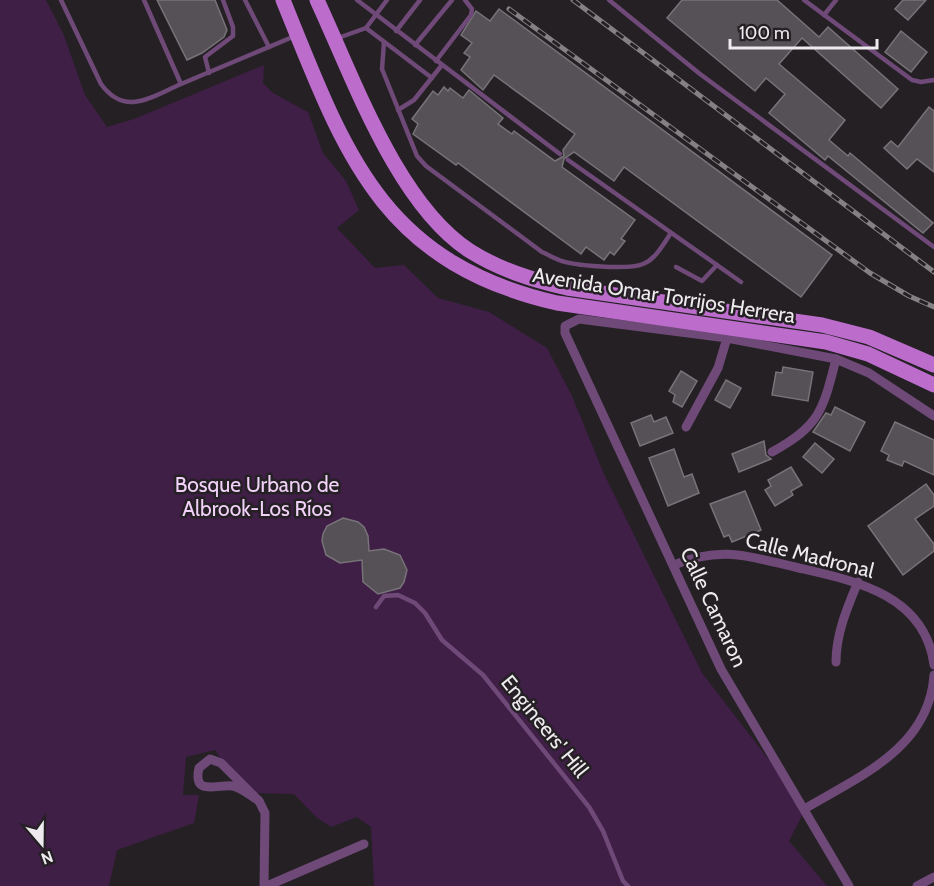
<svg xmlns="http://www.w3.org/2000/svg" width="934" height="886" font-family="Cabin,sans-serif">
<rect width="100%" height="100%" fill="#242024"/>
<path fill="#401f47" d="M0,0H46L63,33L85,95L107,127L134,119L264,65L263,83L273,93L308,112L323,153L346,181L359,210L337,228L375,268L404,265L438,298L489,312L547,348L572,396L604,474L702,673L806,808L789,841L827,886H374L371,827L357,817L331,827L316,817L294,794L250,793L229,771L215,750L186,757L183,795H199L194,823L117,850L109,886H0Z"/>
<g fill="#555156" stroke="#777378" stroke-width="1.5">
<path d="M157,0H215L227,30L224,37L202,53L187,60Z"/>
<path d="M682,0H777L819,37L828,27L898,89L881,108L802,38L779,64L845,120L829,140L848,156L850,153L933,223L923,233L828,156L825,160L769,113L785,94L766,78L755,91L667,18Z"/>
<path d="M903,0H926L908,20L895,9Z"/>
<path d="M499,9L832,255L801,297L624,167L614,181L574,152L564,159L562,167L635,220L621,239L625,241L614,255L610,252L604,260L586,247L581,254L458,163L456,165L413,134L418,124L412,119L433,91L438,95L444,87L448,91L450,88L463,98L469,90L503,118L498,124L512,134L514,131L555,161L564,156L563,150L575,134L494,75L483,90L461,70L470,57L464,53L472,43L461,35L476,11L490,21Z"/>
<path d="M901,31L927,52L911,72L885,52Z"/>
<path d="M929,107L934,111V172L917,159L907,169L884,148L891,141L898,147Z"/>
<path d="M783,367L813,372L808,401L772,395L776,372L782,373Z"/>
<path d="M681,371L697,381L682,407L673,402L675,395L669,391Z"/>
<path d="M726,380L741,388L730,408L715,400Z"/>
<path d="M835,407L865,422L850,451L813,432L826,413L831,415Z"/>
<path d="M651,415L654,422L666,417L673,433L640,446L631,423Z"/>
<path d="M895,422L934,440V475L904,461L902,466L887,460L889,455L881,451Z"/>
<path d="M764,441L766,455L771,459L739,472L732,454Z"/>
<path d="M815,443L834,459L822,473L803,457Z"/>
<path d="M674,449L684,477L692,474L699,493L668,506L649,458Z"/>
<path d="M791,467L802,485L791,491L793,495L775,506L765,490L771,486L768,480Z"/>
<path d="M926,484L934,495V506L915,519L934,544V551L903,575L868,526Z"/>
<path d="M745,491L761,530L732,542L729,535L724,537L710,504Z"/>
<path d="M343,518L358,522L364,527L368,536L369,551L384,549L400,555L407,570L404,582L400,588L378,594L363,582L362,560L340,563L326,555L322,541L323,534L327,526Z"/>
</g>
<g fill="none" stroke-linecap="round" stroke-linejoin="round">
<g stroke="#6f4977" stroke-width="4.5">
<path d="M61,0L101,84C125,117 151,97 181,84"/>
<path d="M144,0L181,84L295,36"/>
<path d="M245,0L269,47"/>
<path d="M357,0L560,154"/>
<path d="M609,0L700,74L934,247"/>
<path d="M804,0L912,80L921,82L934,80"/>
<path d="M824,15L836,0"/>
<path d="M366,28L432,78"/>
<path d="M396,31L420,0"/>
<path d="M338,38L366,28L387,0"/>
<path d="M384,42L382,69L417,156L426,166L542,252C547,254 553,258 559,260C573,266 629,270 643,264C656,259 664,243 671,233"/>
<path d="M415,45L452,0"/>
<path d="M436,61L471,15L472,9L465,0"/>
<path d="M209,73L205,57L233,36V27L223,0"/>
<path d="M398,110L414,100L442,65"/>
<path d="M568,160L741,282"/>
<path d="M676,267L702,281L717,265"/>
<path d="M376,607L384,596L398,595L415,603L425,613L442,640L483,675L589,807L603,831L623,881L628,886"/>
</g>
<g stroke="#6f4977" stroke-width="9">
<path d="M686,427L718,368L727,338"/>
<path d="M772,452C820,426 823,410 836,359"/>
<path d="M674,565C723,545 750,557 799,568C856,581 925,595 934,665"/>
<path d="M836,662C836,634 847,608 858,582"/>
<path d="M210,759L221,763L259,801C251,796 242,788 233,786C220,783 192,798 199,768Z"/>
<path d="M259,801L265,813L264,886"/>
<path d="M806,808C860,776 929,748 934,675"/>
<path d="M267,886L364,844"/>
<path d="M849,886L721,669L565,333V326L579,319L727,338L836,359L869,373L934,416"/>
<path d="M917,886L934,877"/>
</g>
<g stroke="#bc6dcc" stroke-width="15">
<path d="M283,0C345,153 380,262 557,303L826,342L868,354L934,385"/>
<path d="M317,0C353,77 397,204 470,251C500,270 533,280 567,288L822,325L869,337L934,365"/>
</g>
<g stroke="#848184" stroke-width="5">
<g id="rail">
<path d="M573,0L934,272"/>
<path d="M509,9L870,273L909,296L934,307"/>
</g>
</g>
<use href="#rail" stroke="#242024" stroke-width="3" stroke-dasharray="9" stroke-linecap="butt"/>
</g>
<g text-anchor="middle" dominant-baseline="central" stroke-width="5" stroke-linejoin="round" paint-order="stroke">
<g font-size="21" fill="#edebed" stroke="#242024">
<text transform="translate(664 295) rotate(9)">Avenida Omar Torrijos Herrera</text>
<text transform="translate(810 555) rotate(14)">Calle Madronal</text>
<text transform="translate(714 607) rotate(65)">Calle Camaron</text>
<text transform="translate(545 726) rotate(51)">Engineers' Hill</text>
</g>
<g font-size="21" fill="#f2d1f9" stroke="#242024">
<text x="257" y="484">Bosque Urbano de<tspan x="257" dy="24">Albrook-Los Ríos</tspan></text>
</g>
</g>
<g transform="translate(42 844) rotate(160)" stroke="#242024" stroke-width="4.5" paint-order="stroke">
<path d="M0-4.5L10 22L0 15L-10 22Z" fill="#edebed"/>
<text y="-9" font-size="16" font-weight="bold" text-anchor="middle" fill="#edebed">N</text>
</g>
<path d="M730 39v9h147v-9" fill="none" stroke="#edebed" stroke-width="3"/>
<text x="739" y="39" font-size="18" fill="#edebed" stroke="#242024" stroke-width="4.5" paint-order="stroke">100 m</text>
</svg>
